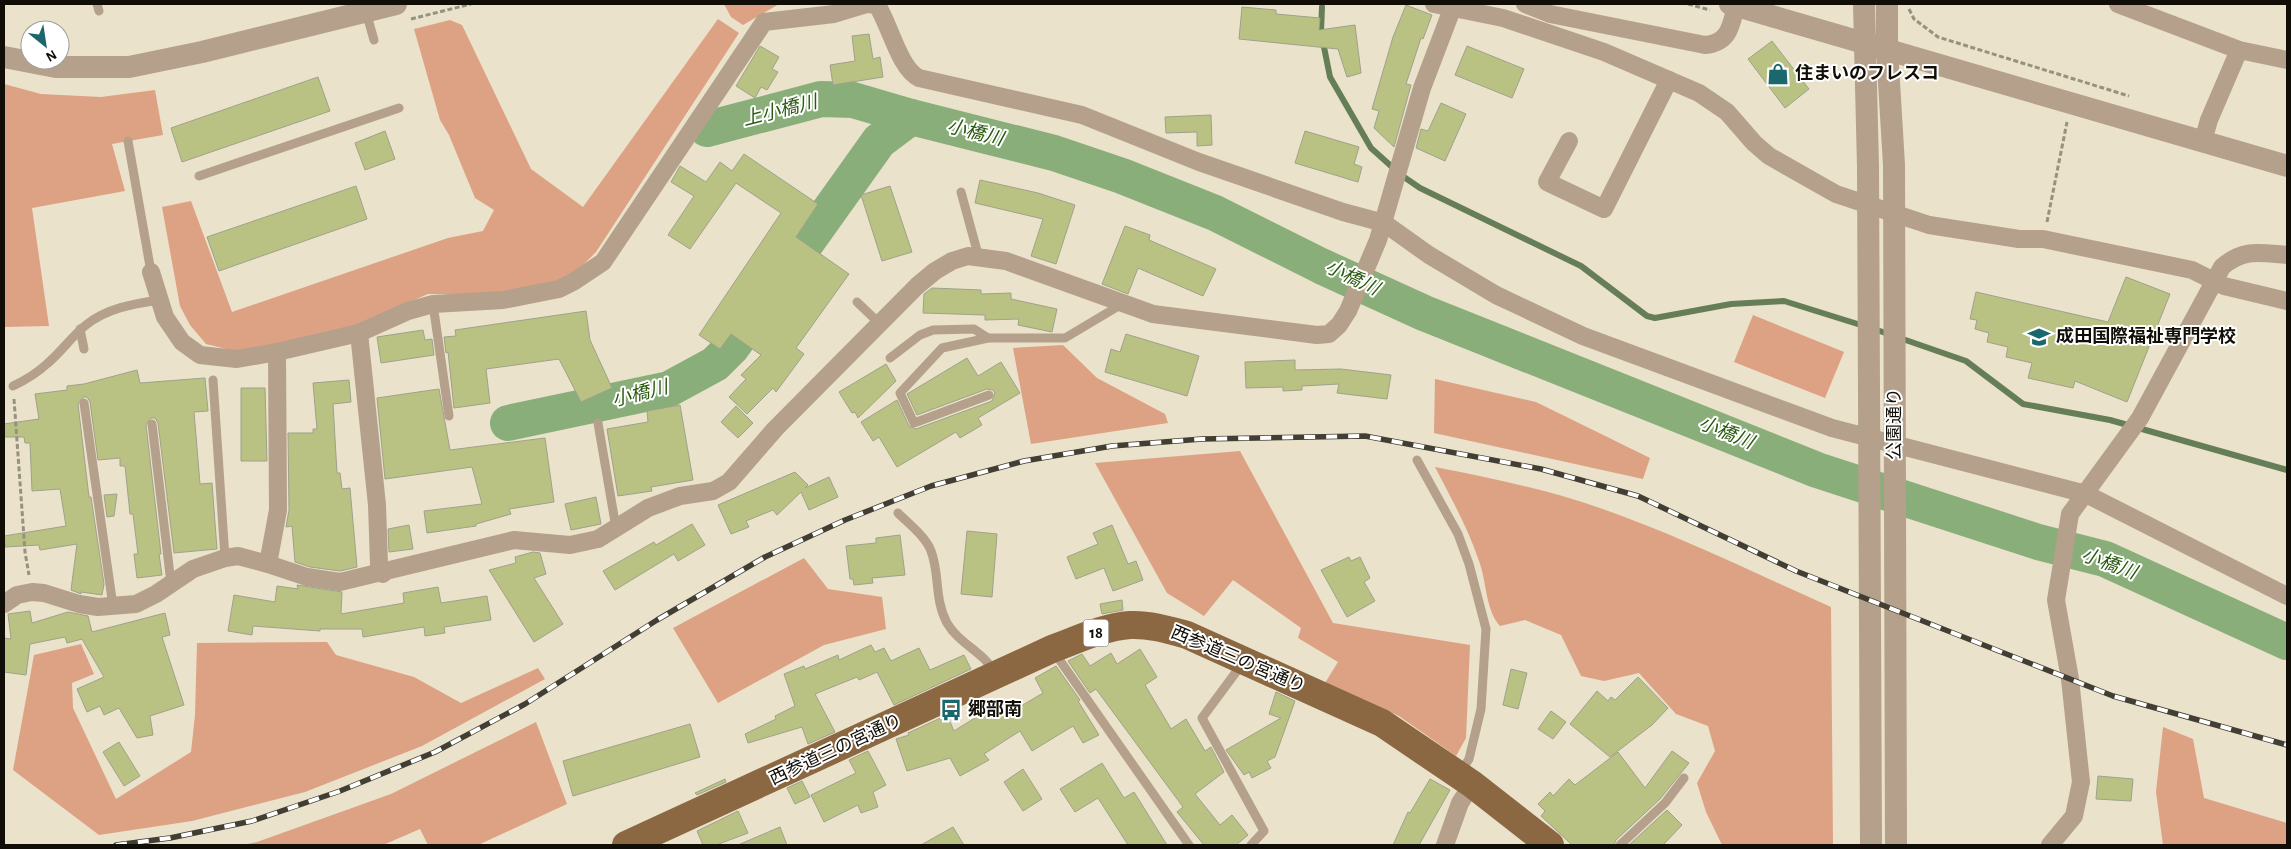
<svg xmlns="http://www.w3.org/2000/svg" width="2291" height="849" font-family="'Alegreya Sans','Noto Sans JP',sans-serif">
<rect width="100%" height="100%" fill="#eae2ca"/>
<g fill="#dda184">
<path d="M724,4H779L743,25L731,17Z"/>
<path d="M718,19L739,33L596,252L572,276L557,284L493,294H428L355,326L239,352L206,344L190,325L180,306L162,207L191,201L232,312L448,238L483,231L494,210L475,198L449,135L440,120L414,29L450,20L462,25L531,169L583,207Z"/>
<path d="M4,84L41,94L101,97L155,90L163,135L112,144L125,191L32,208L49,326L4,327Z"/>
<path d="M1753,315L1844,352L1825,398L1734,362Z"/>
<path d="M1063,345L1097,378L1165,414L1168,423L1031,444L1013,348Z"/>
<path d="M1435,379L1536,402L1650,458L1643,479L1434,433Z"/>
<path d="M1240,451L1333,623L1470,645L1466,738L1456,756L1399,716L1325,683L1338,662L1298,638L1301,628L1233,580L1204,616L1167,593L1095,463Z"/>
<path d="M1435,467C1490,478 1544,489 1597,507C1676,534 1754,573 1831,607L1833,845H1722L1706,812L1697,783L1715,751L1708,726L1676,714L1639,673L1604,681L1581,676L1561,635L1525,620L1500,626C1485,609 1487,582 1479,561C1468,528 1451,498 1435,467Z"/>
<path d="M804,558L828,589L882,597L886,629L824,645L718,703L673,628Z"/>
<path d="M327,642L336,655L414,677L461,703L538,668L545,679L422,746L305,792L192,821L99,835L13,770L34,655L81,644L94,674L72,683L73,708L116,799L191,752L195,715L197,643Z"/>
<path d="M536,722L567,804L478,845H428L420,829L383,845H242L257,842L391,794Z"/>
<path d="M2163,727L2193,739L2204,798L2287,823V845H2163L2156,792Z"/>
</g>
<g fill="none" stroke-linecap="round" stroke-linejoin="round">
<g stroke="#657e58" stroke-width="6">
<path d="M1322,7L1321,32L1330,77L1371,148L1401,175L1420,188L1581,266L1647,316L1655,318L1731,304L1784,301L1864,326"/>
<path d="M1874,329L1966,361L2023,404L2110,420L2287,470"/>
</g>
<g stroke="#89ae7a" stroke-width="36">
<path d="M707,129L821,99L853,100L911,117L1054,153L1122,176L1215,213L1321,266L1424,313L1817,470L2038,542L2105,559L2287,642"/>
<path d="M508,423L669,389L715,364L732,347L879,141L911,117"/>
</g>
</g>
<g fill="#bac283" stroke="#9ea28b">
<path d="M1406,5L1432,15L1423,39L1421,38L1406,84L1411,85L1394,147L1374,128L1379,111L1372,109L1393,37Z"/>
<path d="M1242,7L1276,10V14L1320,18L1319,30L1355,25L1361,73L1347,77L1338,49L1239,39Z"/>
<path d="M869,34L873,59L880,57L883,77L833,85L830,65L855,61L852,36Z"/>
<path d="M1772,41L1809,89L1785,108L1748,59Z"/>
<path d="M760,46L779,57L772,69L778,72L767,90L761,87L755,98L736,86Z"/>
<path d="M1467,46L1524,69L1512,98L1455,75Z"/>
<path d="M318,77L330,111L182,162L171,128Z"/>
<path d="M1441,103L1466,114L1445,161L1416,148L1421,129L1428,131Z"/>
<path d="M1211,115L1212,145L1197,146V132L1166,133L1165,117Z"/>
<path d="M385,131L395,159L365,170L355,143Z"/>
<path d="M1305,131L1359,147L1354,164L1362,167L1358,182L1295,163Z"/>
<path d="M744,154L818,204L796,237L849,274L796,348L804,354L776,392L773,388L747,414L729,397L746,379L741,375L761,355L731,334L720,349L699,335L781,213L736,183L690,249L668,235L694,196L671,182L680,166L706,182L720,162L732,171Z"/>
<path d="M980,180L1038,193L1075,205L1056,264L1031,256L1043,219L975,203Z"/>
<path d="M356,186L367,219L219,271L207,237Z"/>
<path d="M890,186L912,252L882,261L861,195Z"/>
<path d="M1125,226L1150,235L1149,240L1216,269L1203,296L1138,268L1128,294L1102,284Z"/>
<path d="M2126,277L2170,294L2127,402L2075,381L2073,388L2028,378L2032,363L2006,357L2008,347L1987,342L1989,333L1975,329L1977,320L1970,319L1976,292L2108,322Z"/>
<path d="M932,288L981,290V294L1011,293V299L1057,309L1052,332L1018,325L1019,319L985,320V315L923,313L924,294Z"/>
<path d="M586,311L590,340L612,388L581,402L559,359L486,369L490,403L454,408L448,352L446,353L444,337L456,336L455,330Z"/>
<path d="M423,330L425,340L432,339L434,355L381,363L377,337Z"/>
<path d="M1126,334L1199,356L1187,396L1105,372L1111,349L1120,352Z"/>
<path d="M967,358L978,376L1001,362L1020,393L978,418L982,425L960,438L956,432L897,467L879,437L873,441L861,422L897,400L909,426L916,429L992,401L995,393L993,390L987,389L917,415L907,394Z"/>
<path d="M1295,360V370L1341,369L1391,375L1387,399L1337,393L1339,384L1302,386V390L1283,391V387L1246,388L1245,362Z"/>
<path d="M886,364L896,381L858,418L855,412L852,413L839,392Z"/>
<path d="M137,370L140,383L205,378L208,411L194,412L200,484L212,483L217,549L174,553L158,423L155,418H151L146,425L161,554H159L162,575L137,578L134,554H138L133,514H130L125,466H120V458L98,460L90,402L87,397H83L78,404L89,497H91L104,584L102,595L81,592V594L71,590L77,544L40,550L39,545L5,547L4,536L66,526L60,489L32,491L30,443H25L24,437H4V424L39,419L35,394L67,390V386L84,384Z"/>
<path d="M349,380L351,402L333,404L337,473H340L342,489L350,488L357,567L340,571L310,567L295,562L292,526L286,527L289,510L288,433H313V429H317L313,383Z"/>
<path d="M241,388H265L267,461H241Z"/>
<path d="M439,389L450,450L545,438L554,502L509,509L511,514L476,524V526L427,533L424,511L482,504L472,467L385,479L377,398Z"/>
<path d="M680,405L693,480L651,487L652,491L618,496L607,429L648,422L647,411Z"/>
<path d="M736,406L753,423L738,438L721,422Z"/>
<path d="M795,472L808,485L805,488L829,477L838,497L809,510L801,492L777,515L773,510L746,521L749,527L731,534L718,505Z"/>
<path d="M117,494L114,516L107,517L104,495Z"/>
<path d="M596,497L601,524L571,530L565,504Z"/>
<path d="M692,524L705,545L678,561L674,554L615,590L603,571L654,542L656,545Z"/>
<path d="M409,525L413,549L389,552L388,529Z"/>
<path d="M1112,525L1128,564L1136,561L1143,580L1113,591L1104,568L1076,579L1067,557L1098,544L1093,533Z"/>
<path d="M967,531L997,534L992,597L961,594Z"/>
<path d="M900,535L905,575L872,578L873,583L854,585L853,579H850L846,546L876,543V538Z"/>
<path d="M533,552L540,553L546,574L534,578L563,624L534,642L489,570L516,563L515,557Z"/>
<path d="M1349,557L1351,561L1360,557L1370,578L1364,582L1375,601L1347,617L1321,570Z"/>
<path d="M297,585L342,592L341,614L404,603L403,593L438,587L441,603L487,596L491,620L444,627L445,633L425,636L424,627L363,637L362,629H320V631L253,626L252,635L228,631L234,595L275,602L277,586L298,589Z"/>
<path d="M1122,600L1123,610L1102,614L1100,604Z"/>
<path d="M30,611L32,623L68,612L88,616L92,632L165,613L170,635L162,637L184,705L150,716L153,735L137,738L119,708L104,715L100,706L87,712L77,689L104,677L82,639L67,643L65,637L30,644L26,675L4,672V638L11,639L8,614Z"/>
<path d="M871,645L875,652L884,648L891,661L919,648L930,670L964,655L971,669L894,705L877,672L859,680L857,677L815,694L835,732L808,744L802,727L748,743L745,734L776,719L775,716L795,706L784,674L804,666L805,669L838,655L839,660Z"/>
<path d="M1140,649L1157,677L1145,685L1170,727L1171,729L1186,719L1205,751L1211,747L1224,772L1195,794L1220,825L1232,815L1248,835L1236,845H1204L1177,812L1183,807L1096,689L1090,693L1068,661L1082,654L1090,666L1111,653L1117,664Z"/>
<path d="M1056,666L1080,700L1078,701L1099,735L1083,743L1073,726L1032,751L1020,731L984,754L989,760L960,776L950,758L907,771L896,739L909,735L908,733L947,715L954,731L999,703L1006,715L1043,693L1035,678Z"/>
<path d="M1511,669L1527,673L1518,709L1503,705Z"/>
<path d="M1638,677L1668,708L1652,725L1610,757L1570,724L1597,691L1608,701L1611,697L1615,700Z"/>
<path d="M1276,692L1295,701L1275,757L1267,761L1271,768L1252,778L1249,772L1244,775L1226,750L1281,718L1269,714Z"/>
<path d="M1551,711L1566,722L1553,739L1538,729Z"/>
<path d="M690,724L700,757L573,796L563,761Z"/>
<path d="M119,742L140,776L124,786L103,752Z"/>
<path d="M868,751L886,785L873,792L878,807L861,813L858,805L824,822L811,795L856,773L849,760Z"/>
<path d="M1672,751L1689,763L1660,799L1616,840L1614,845H1572L1541,816L1545,811L1538,804L1550,792L1553,796L1569,779L1575,785L1618,752L1645,788Z"/>
<path d="M1102,763L1124,798L1134,792L1167,845H1128L1098,798L1075,812L1060,789Z"/>
<path d="M1023,769L1042,799L1023,811L1004,782Z"/>
<path d="M2098,776L2133,779L2131,801L2096,799Z"/>
<path d="M725,779L726,782L697,795L695,793Z"/>
<path d="M1430,779L1450,790L1419,845H1393L1408,812L1410,813Z"/>
<path d="M802,781L810,797L795,804L787,788Z"/>
<path d="M1667,810L1682,825L1663,845H1629Z"/>
<path d="M738,811L748,833L716,845H703L697,831Z"/>
<path d="M780,827L787,845H738Z"/>
<path d="M953,827L964,845H921Z"/>
</g>
<g fill="none" stroke-linecap="round" stroke-linejoin="round">
<g stroke="#979180" stroke-width="3" stroke-dasharray="5 2.5" stroke-linecap="butt">
<path d="M1688,4L1710,10"/>
<path d="M1909,9L1914,19L1938,37L2129,96"/>
<path d="M411,19L471,4"/>
<path d="M2047,222L2067,122"/>
<path d="M14,399L25,552L29,575"/>
</g>
<g stroke="#b4a08b" stroke-width="9">
<path d="M97,4L99,11"/>
<path d="M366,12L374,40"/>
<path d="M128,141L151,272"/>
<path d="M199,176L399,108"/>
<path d="M961,192L979,258"/>
<path d="M857,302L880,324"/>
<path d="M433,304L449,416"/>
<path d="M80,329L84,349"/>
<path d="M890,358L920,335L933,330L974,329L988,338"/>
<path d="M213,380L225,558"/>
<path d="M13,386C26,380 37,373 48,363C62,351 72,336 86,325C107,308 133,304 159,300"/>
<path d="M989,395L914,423L900,393L942,348L988,338H1065L1122,304"/>
<path d="M84,403L113,606"/>
<path d="M598,423L616,528"/>
<path d="M152,424L171,583"/>
<path d="M1417,460L1458,534L1469,564L1486,629L1481,709L1469,759L1460,773"/>
<path d="M898,513C909,524 926,537 931,551C940,574 934,599 947,623C959,644 984,652 995,673"/>
<path d="M1054,652L1189,845"/>
<path d="M1242,664L1202,718L1264,831L1251,845"/>
<path d="M1620,845L1665,803L1684,778"/>
</g>
<g stroke="#b4a08b" stroke-width="18">
<path d="M1434,4L1503,18L1604,52L1699,93L1727,112L1754,143L1769,156L1836,194L1929,225L2019,239H2043L2192,270L2224,286L2287,301"/>
<path d="M1525,4L1550,14L1705,45C1729,43 1731,26 1736,6"/>
<path d="M2118,4L2239,50L2287,60"/>
<path d="M1569,141L1547,182L1604,209L1669,80"/>
<path d="M2203,141L2209,120L2239,50"/>
<path d="M151,272L165,317L182,342L200,355L237,359L277,352L359,333L408,311L433,304L503,300L559,289L573,282L603,262L764,22L834,14L867,4L877,5C890,25 899,68 919,78L1082,115L1199,162L1343,212L1384,223L1429,255L1496,295L1583,336L1832,428L2086,494L2287,596"/>
<path d="M359,333L377,505L379,564L383,574"/>
<path d="M268,564L278,510L277,352"/>
<path d="M4,604L17,595L32,592L44,593L79,604L98,607L136,604L156,594L193,569L225,558L238,556L268,564L307,577L340,582L514,540L570,545L598,539L648,508L680,496L713,491L729,482L775,429L917,286L935,271L952,261L968,256L1006,261L1153,314L1317,335L1329,334L1339,325L1348,311L1378,240L1422,88L1454,4"/>
<path d="M1445,845L1460,803L1472,784"/>
<path d="M2050,845L2074,816L2081,782L2070,679L2056,600L2070,514L2140,418L2222,267C2244,248 2260,253 2287,255"/>
</g>
<g stroke="#b4a08b" stroke-width="22">
<path d="M1730,4L2287,166"/>
<path d="M1864,4L1868,167L1871,845"/>
<path d="M1887,4V49L1894,165L1896,845"/>
<path d="M4,57L56,67H129L202,52L396,4"/>
</g>
<path stroke="#8b6841" stroke-width="28" d="M626,845L1052,649C1077,640 1103,627 1130,625C1149,624 1169,630 1187,635L1382,723L1472,784L1550,845"/>
<g stroke="#423e33" stroke-width="5.5">
<path id="rail" d="M116,845L170,838L252,821L340,791L435,752L525,704L657,620L765,557L845,520L931,486L1024,461L1112,446L1202,439L1365,436L1541,469L1638,496L1796,571L2113,696L2287,745"/>
</g>
<use href="#rail" stroke="#fff" stroke-width="4" stroke-dasharray="11" stroke-linecap="butt"/>
</g>
<defs>
<g id="shop-bare" transform="scale(1.725)"><path d="M-5-2.5h2.3a2.7 3.5 0 0 1 5.4 0H5L5.5 6h-11ZM-1.5-2.5h3a1.5 2.3 0 0 0-3 0Z" fill="#1a676e" stroke="#fff" stroke-width="2.5" paint-order="stroke"/></g>
<g id="school-bare" transform="scale(1.725)"><path d="M0-5L7-2L0 1L-7-2ZM-4 1L0 2.5L4 1V4Q0 6-4 4Z" fill="#1a676e" stroke="#fff" stroke-width="2.5" paint-order="stroke"/></g>
<g id="bus-bare" transform="scale(1.725)"><path d="M-5-6H5V4H4V6H2V4H-2V6H-4V4H-5ZM-3.5-4V0h7V-4ZM-3.5 1.2v1.5H-2V1.2ZM2 1.2v1.5H3.5V1.2Z" fill="#1a676e" stroke="#fff" stroke-width="2.5" paint-order="stroke"/></g>
</defs>
<g fill-rule="evenodd">
<use href="#shop-bare" x="1778" y="74"/>
<use href="#school-bare" x="2039" y="337"/>
<use href="#bus-bare" x="951" y="710"/>
</g>
<g text-anchor="middle" dominant-baseline="central" stroke-width="4" stroke-linejoin="round" paint-order="stroke">
<rect fill="#fff" stroke="#585651" stroke-width="1" x="1083.5" y="619.5" width="25" height="27" rx="4"/>
<g font-size="16" font-weight="bold" fill="#110e07">
<text x="1096" y="633">18</text>
</g>
<g font-size="18" font-weight="bold" fill="#110e07" stroke="#fff" text-anchor="start">
<text x="1795" y="74">住まいのフレスコ</text>
<text x="2056" y="337">成田国際福祉専門学校</text>
<text x="968" y="710">郷部南</text>
</g>
<g font-size="18" fill="#110e07" stroke="#fff">
<text transform="translate(1895 424) rotate(-90)">公園通り</text>
<text transform="translate(1238 660) rotate(23)">西参道三の宮通り</text>
<text transform="translate(836 750) rotate(-25)">西参道三の宮通り</text>
</g>
<g font-size="19" font-style="italic" fill="#2a5910" stroke="#fff">
<text transform="translate(780 111) rotate(-14)">上小橋川</text>
<text transform="translate(975 133) rotate(14)">小橋川</text>
<text transform="translate(1352 278) rotate(26)">小橋川</text>
<text transform="translate(640 394) rotate(-14)">小橋川</text>
<text transform="translate(1726 433) rotate(22)">小橋川</text>
<text transform="translate(2109 564) rotate(20)">小橋川</text>
</g>
</g>
<rect width="2291" height="849" fill="none" stroke="#110e07" stroke-width="10"/>
<g transform="translate(45 45) rotate(150)"><circle r="24" fill="#ffffff" stroke="#a09f9c"/>
<path d="M0-4L9 19L0 12L-9 19Z" fill="#1a676e"/>
<text y="-8" font-size="14" font-weight="bold" text-anchor="middle" fill="#110e07">N</text>
</g>
</svg>
